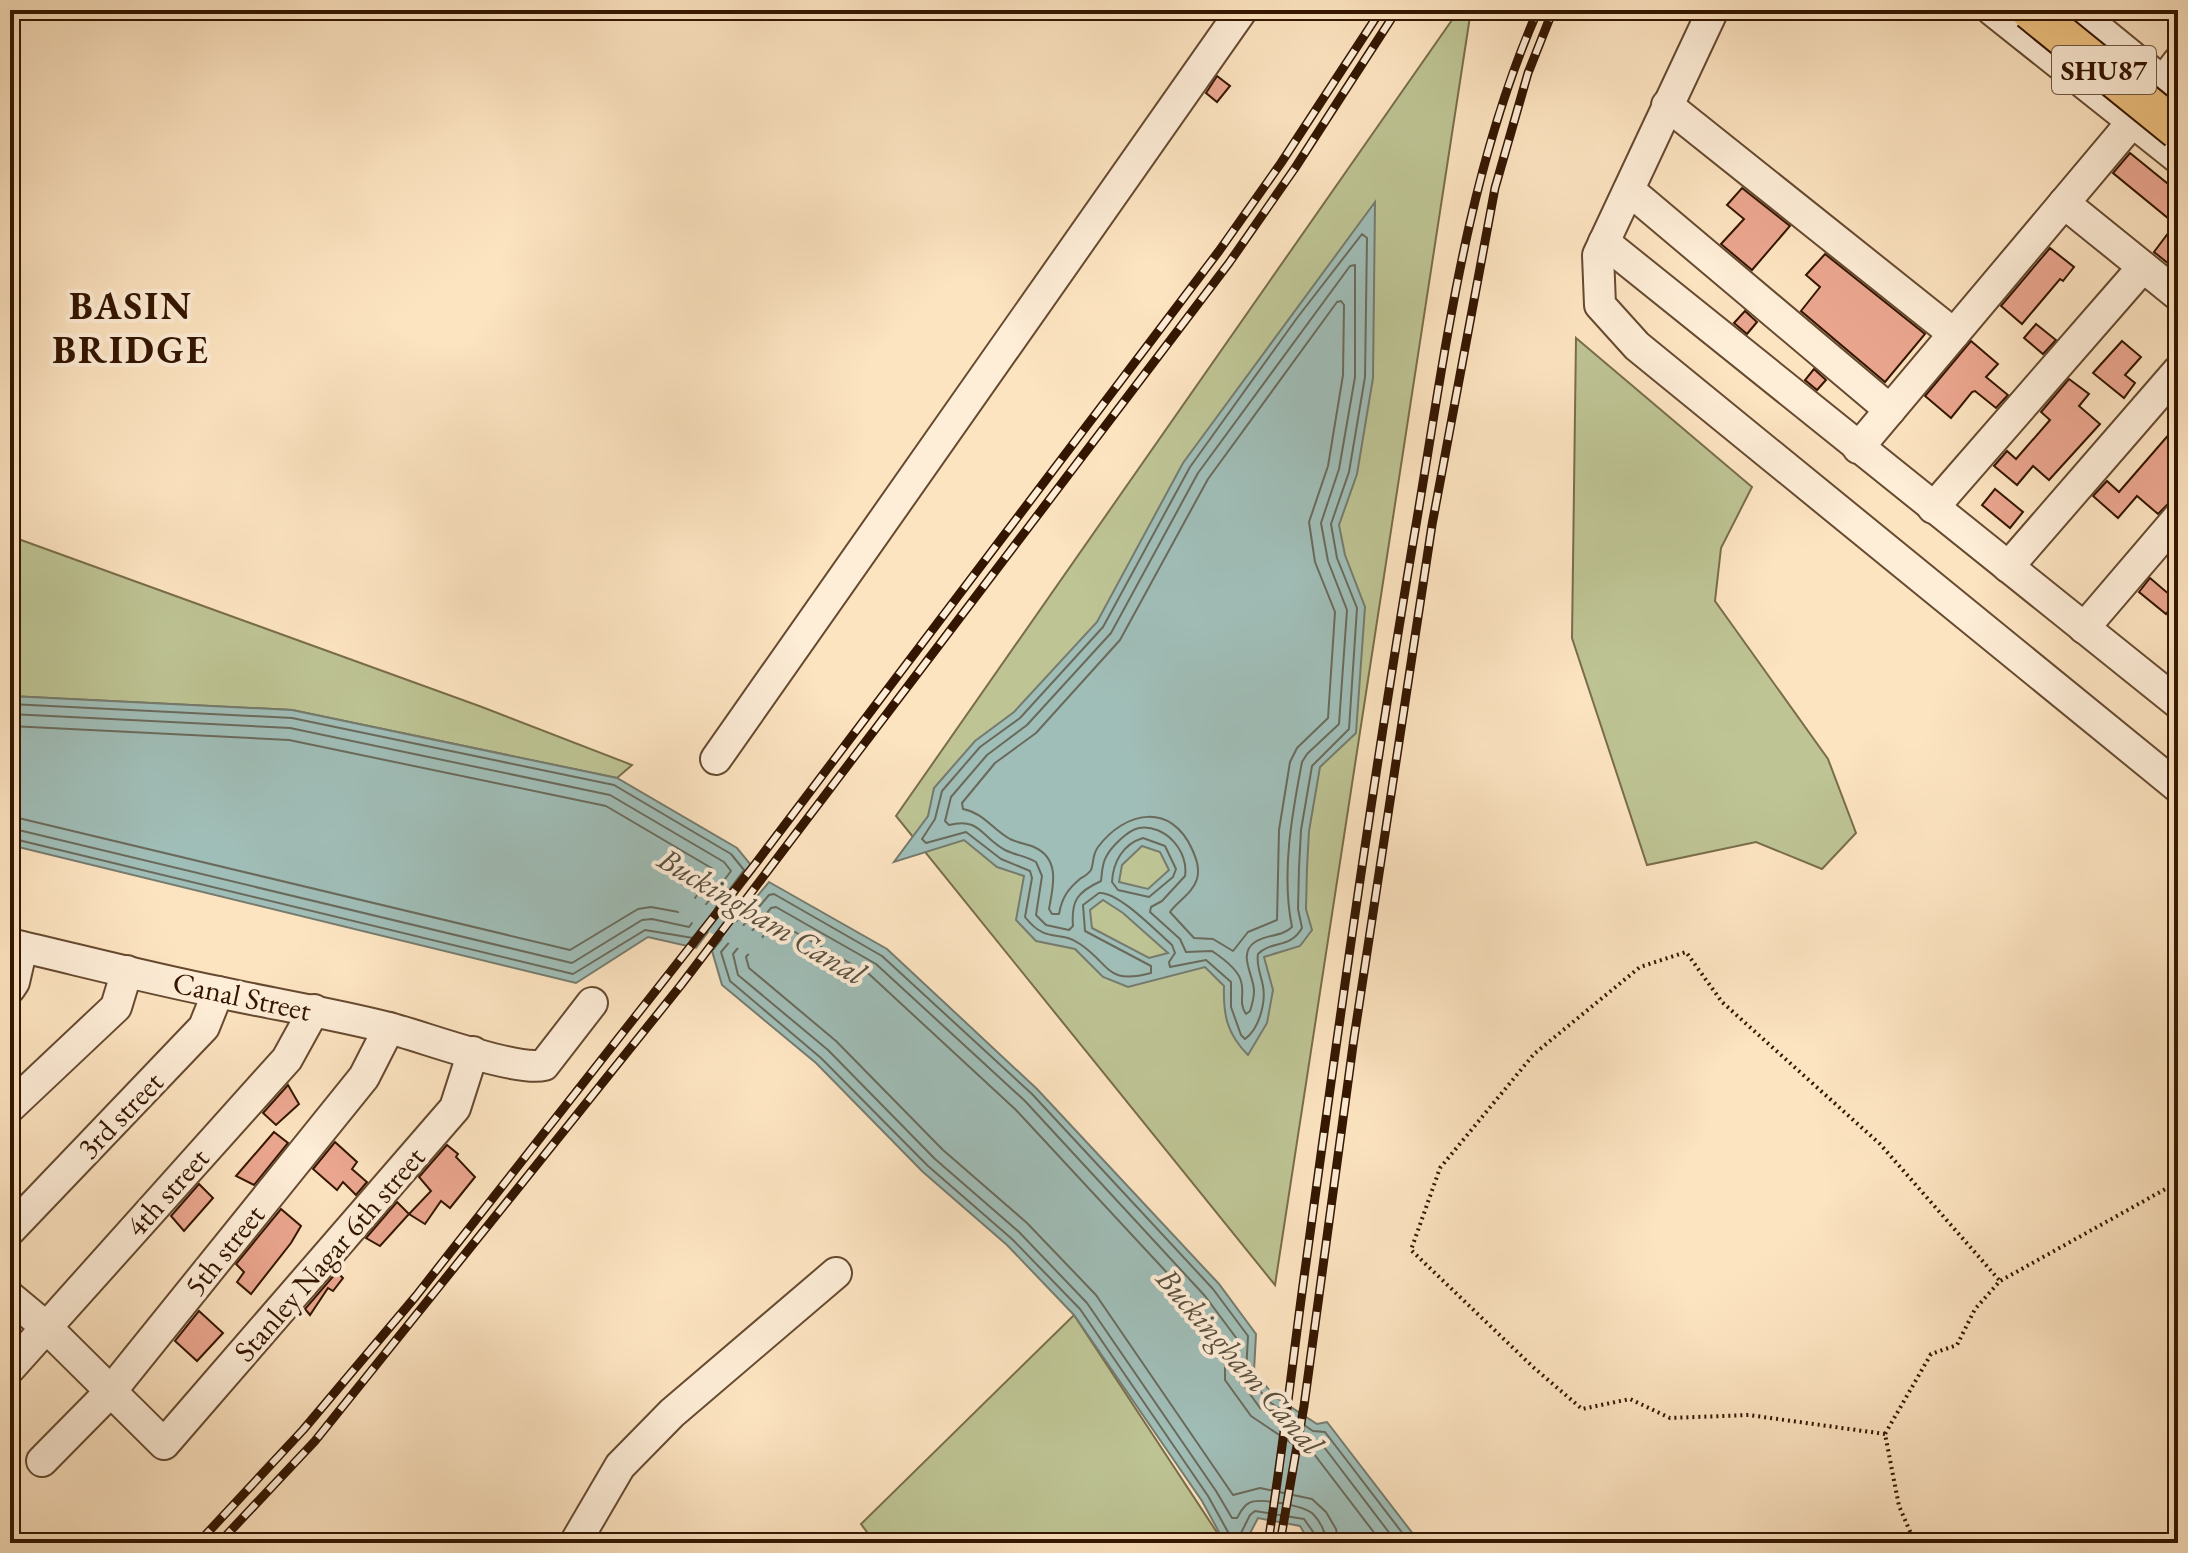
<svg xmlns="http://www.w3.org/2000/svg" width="2188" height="1553" font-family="'EB Garamond',serif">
<rect width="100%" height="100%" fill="#fde4c1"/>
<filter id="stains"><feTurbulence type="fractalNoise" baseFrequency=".0025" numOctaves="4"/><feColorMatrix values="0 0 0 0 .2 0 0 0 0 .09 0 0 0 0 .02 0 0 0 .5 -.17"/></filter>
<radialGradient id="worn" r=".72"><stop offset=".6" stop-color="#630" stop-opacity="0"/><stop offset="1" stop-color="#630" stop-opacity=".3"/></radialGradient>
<g fill="#bec494" stroke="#796d4a" stroke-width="2">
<path d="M1459,10H1471L1275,1285L896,816Z"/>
<path d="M1576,338L1752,487L1721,548L1715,601L1828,759L1856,833L1822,869L1756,842L1647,865L1572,638Z"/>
<path d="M10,536L482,707L632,765L617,778L292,710L10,696Z"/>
<path d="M1074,1315L1224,1543H875L861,1524Z"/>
</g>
<g fill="#a0beb8" stroke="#757b6e" stroke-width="2" fill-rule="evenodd">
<path d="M1375,202L1373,378L1357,474L1339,525L1345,555L1365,607L1356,733L1320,767L1309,831L1307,868L1306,909L1312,930L1300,946L1264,957L1273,990L1267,1023L1248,1055C1227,1034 1223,1015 1224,986L1205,967L1128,987L1103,977L1075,949L1036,941L1016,920L1024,876L997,867L964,840L894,862L928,816L934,788L975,741L1014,712L1097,622L1183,463ZM1142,846L1160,852L1169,870L1148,889L1119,882L1122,865ZM1103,900L1123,913L1168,953L1149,958L1092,928L1090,910Z"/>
<path d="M10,696L292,710L617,778L737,848L755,870L696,948L648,937L576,983L10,845Z"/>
<path d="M769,882L887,949L1037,1089L1219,1284L1256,1334L1254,1371L1274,1396L1317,1424L1327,1422L1420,1543H1310L1300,1526L1258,1518L1246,1541L1225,1543L1202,1501L1074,1315L1007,1245L923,1172L816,1063L722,985L712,951Z"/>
</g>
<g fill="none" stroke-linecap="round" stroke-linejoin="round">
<g stroke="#6a6a5c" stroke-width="2">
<path d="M1362,234L1367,238L1365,377L1349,472L1331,524L1337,558L1357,608L1349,729L1312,766L1301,830L1299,868L1298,909L1302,928C1290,949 1272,940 1258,954C1256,965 1261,975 1263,986C1266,1003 1259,1029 1245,1039L1241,1035L1231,1007V982L1206,960L1170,967L1169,962L1175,953L1172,945C1157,932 1118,891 1099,893L1083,905L1085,931L1151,966V973C1106,985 1111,965 1080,944C1059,929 1047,945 1025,917L1032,878L1030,871L1001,859L966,832L926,843L922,839L935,819L942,791L980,747L1020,718L1103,627L1190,467L1297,318Z"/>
<path d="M1355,265V377L1339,469L1321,523L1328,561L1347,610L1339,724L1307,754L1302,762C1292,814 1281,874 1292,927C1282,937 1267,934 1255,942C1237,954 1254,975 1254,991C1254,998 1252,1005 1250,1011L1246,1014C1238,1003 1245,993 1241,981C1238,969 1221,957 1212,951L1186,952L1180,939L1150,912L1151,907L1162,901L1185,876C1189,851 1165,824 1139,828C1128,830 1111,847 1106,857C1102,864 1102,873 1101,881C1077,892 1071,901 1073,926L1069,930L1046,925L1036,915L1042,876L1036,862C1026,856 1015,855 1005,850C981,837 980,817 949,825L945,821L951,797L987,755L1027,725L1111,633L1198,473L1350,266Z"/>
<path d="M1337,302L1341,301L1344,305L1343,375L1328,466L1309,522L1315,562L1335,612L1328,718L1297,748L1290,762L1279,830L1277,920L1248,932L1233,951L1213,939L1194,938L1170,912C1178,901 1193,893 1197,879C1200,868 1196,858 1192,849C1171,802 1125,811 1098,847C1092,855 1094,863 1091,870C1089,873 1084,877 1081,878C1068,889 1062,897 1059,914H1052L1049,909C1053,887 1061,859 1034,847C1027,844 1018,843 1010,839C992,829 984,813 963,809L962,803L995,763L1036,733L1120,640L1208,479Z"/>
<path d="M10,704L292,718L614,785L731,854L744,870L693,938L645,930L573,974L10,838"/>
<path d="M10,714L290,728L610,795L724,862L731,871L689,927L652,919L642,920L572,963L10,828"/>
<path d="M10,726L289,740L606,806L713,869L714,872L684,913L651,907L638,909L570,950L10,816"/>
<path d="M1143,838L1165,846L1176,869L1173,877L1149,897L1118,890L1112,882C1113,862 1123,844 1143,838Z"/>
<path d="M1231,1543L1233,1541L1208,1496L1080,1309L1012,1239L928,1166L821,1058L730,981L721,952L769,895L774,894L882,956L1032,1094L1213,1289L1248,1336L1246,1373L1268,1401L1313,1431L1325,1432L1410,1543"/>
<path d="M1239,1543L1237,1541L1250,1515L1255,1511L1304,1519L1316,1536L1317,1543"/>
<path d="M1327,1543C1326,1533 1320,1521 1313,1514C1305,1506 1259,1497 1249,1503C1243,1506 1240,1513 1237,1518H1232L1216,1491L1087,1303L1019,1232L935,1159L828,1050L738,975L733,954L771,908L776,907L876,964L1025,1101L1205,1296L1237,1339V1376L1260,1408L1308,1439L1321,1443L1397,1543"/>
<path d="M1339,1543L1336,1529L1326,1512L1312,1499L1260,1488L1233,1495L1096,1295L1027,1223L943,1150L836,1041L749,968L746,957L774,923H779L869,974L1016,1110L1196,1304L1225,1343V1380L1251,1416L1300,1449L1314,1454L1382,1543"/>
</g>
<path stroke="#a0beb8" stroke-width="22" d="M689,908L753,944"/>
</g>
<g fill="#eba68f" stroke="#341600" stroke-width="2">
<path d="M1217,76L1230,86L1217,102L1206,93Z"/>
<path d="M2130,153L2178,192V252L2169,264L2154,252L2175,224L2113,173Z"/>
<path d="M1742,188L1790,226L1752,270L1721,244L1744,219L1727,205Z"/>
<path d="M2050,248L2074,267L2063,281L2060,279L2022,324L2001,306Z"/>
<path d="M1825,254L1925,334L1885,382L1801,311L1820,287L1806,275Z"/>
<path d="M1745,311L1757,322L1747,334L1734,323Z"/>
<path d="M2036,324L2056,340L2043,354L2024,338Z"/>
<path d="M1971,341L1998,364L1986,377L2008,395L1996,408L1975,391L1972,392L1951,418L1925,396Z"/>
<path d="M2122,341L2141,357L2125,375L2135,383L2124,398L2093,373Z"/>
<path d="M1814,369L1826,380L1817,390L1805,380Z"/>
<path d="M2069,379L2089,394L2079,406L2100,424L2049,480L2033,466L2017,485L1994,466L2007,451L2016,459L2050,420L2041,412Z"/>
<path d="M2178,424V500L2171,501L2158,514L2137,496L2118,518L2093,496L2107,481L2119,492Z"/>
<path d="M1995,489L2023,512L2010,528L1982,505Z"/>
<path d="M2150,578L2177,601L2166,614L2139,592Z"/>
<path d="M288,1085L299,1104L276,1125L263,1113Z"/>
<path d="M274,1132L288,1143L254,1185L236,1176Z"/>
<path d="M335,1142L357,1162L352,1169L367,1182L356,1195L343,1182L337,1190L313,1169Z"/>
<path d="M447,1145L458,1154L456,1157L475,1177L450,1208L441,1201L425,1224L409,1214L431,1191L419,1177Z"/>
<path d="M199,1184L213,1198L184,1231L171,1216Z"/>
<path d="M397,1202L409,1214L380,1246L366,1238Z"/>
<path d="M281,1209L301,1226L291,1243L251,1294L237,1282L244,1272L236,1264Z"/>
<path d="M342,1266L338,1273L343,1278L333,1291L328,1288L310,1315L305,1309Z"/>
<path d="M199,1311L223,1333L197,1361L175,1341Z"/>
</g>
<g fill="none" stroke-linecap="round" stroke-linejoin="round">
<g stroke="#664a30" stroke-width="34">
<g id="minor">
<path d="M1713,10L1598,255L1600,305L1637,346L2178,787"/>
<path d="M1992,10L2178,158"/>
<path d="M2075,10L2178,94"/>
<path d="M1667,105L1954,334"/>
<path d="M1629,190L1890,410"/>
<path d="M2064,203L2178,295"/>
<path d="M1604,242L2178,703"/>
<path d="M1858,448L2133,121L2178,62"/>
<path d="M1933,508L2143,267"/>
<path d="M2008,567L2178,371"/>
<path d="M2084,628L2178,518"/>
<path d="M716,759L1242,10"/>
<path d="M10,944C79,960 148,978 218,992C273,1004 329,1013 385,1027C419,1035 515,1072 544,1065L592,1003"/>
<path d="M10,988L14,982L22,947"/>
<path d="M10,1107L116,1007L127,971"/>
<path d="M10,1230L204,1027L218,992"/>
<path d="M10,1297L46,1327L164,1444L455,1108L473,1052"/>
<path d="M10,1368L287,1059L314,1010"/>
<path d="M42,1461L111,1391L364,1077L389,1028"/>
<path d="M575,1543L620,1466L672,1413L836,1273"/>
</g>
</g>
<g stroke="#341600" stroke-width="4" stroke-dasharray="2 4" stroke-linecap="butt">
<path d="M1885,1434L1749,1415L1670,1418L1630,1399L1582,1409L1533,1367L1411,1250L1440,1168L1534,1054L1640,967L1686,952L1722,1002L1880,1144L2000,1281"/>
<path d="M1915,1543L1899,1506L1885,1434L1931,1354L1957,1345L1975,1309L2000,1281L2178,1182"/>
</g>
<use href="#minor" stroke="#feedd7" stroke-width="30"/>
<g stroke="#341600" stroke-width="9">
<g id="rail">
<path d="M198,1543L303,1430L416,1296L756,863L1219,251L1281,163L1381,10"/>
<path d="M219,1543L315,1441L681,985L1229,263L1295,168L1397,10"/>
<path d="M1268,1543C1283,1450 1293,1356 1306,1263C1340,1015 1375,766 1417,519C1446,347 1467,171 1538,10"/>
<path d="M1280,1543L1304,1406L1354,1038L1432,525L1495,188L1528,73L1553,10"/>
</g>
</g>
<use href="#rail" stroke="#feedd7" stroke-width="6" stroke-dasharray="18" stroke-linecap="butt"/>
<g stroke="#341600" stroke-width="42" stroke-linecap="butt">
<path id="major-bridge" d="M2030,10L2178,130"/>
</g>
<use href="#major-bridge" stroke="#eec280" stroke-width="38"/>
</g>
<g text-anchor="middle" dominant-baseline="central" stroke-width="8" stroke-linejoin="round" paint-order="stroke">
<rect fill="#feedd7" stroke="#715640" stroke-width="2" x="2052" y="46" width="104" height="48" rx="6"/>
<g font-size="28" font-weight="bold" fill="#341600">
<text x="2104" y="70">SHU87</text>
</g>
<g font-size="30" fill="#341600" stroke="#feedd7">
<text transform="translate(242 996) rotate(12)">Canal Street</text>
<text transform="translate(120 1115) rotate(-46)">3rd street</text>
<text transform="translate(167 1192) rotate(-48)">4th street</text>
<text transform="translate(224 1250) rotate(-51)">5th street</text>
<text transform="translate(329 1254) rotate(-49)">Stanley Nagar 6th street</text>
</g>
<g font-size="32" font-style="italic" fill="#5a5140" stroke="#feedd7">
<text transform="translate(762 916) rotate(31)">Buckingham Canal</text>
<text transform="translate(1240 1361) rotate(49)">Buckingham Canal</text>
</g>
<g font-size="38" font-weight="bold" letter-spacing="2" fill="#341600" stroke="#feedd7">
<text x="131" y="305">BASIN<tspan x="131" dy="44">BRIDGE</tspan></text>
</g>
</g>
<rect width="2188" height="1553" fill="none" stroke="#fde4c1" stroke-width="40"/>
<rect x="12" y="12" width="2164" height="1529" fill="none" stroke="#341600" stroke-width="4"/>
<rect x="20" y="20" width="2148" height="1513" fill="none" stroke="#341600" stroke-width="2"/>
<rect width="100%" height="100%" filter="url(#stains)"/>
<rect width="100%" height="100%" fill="url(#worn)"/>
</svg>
